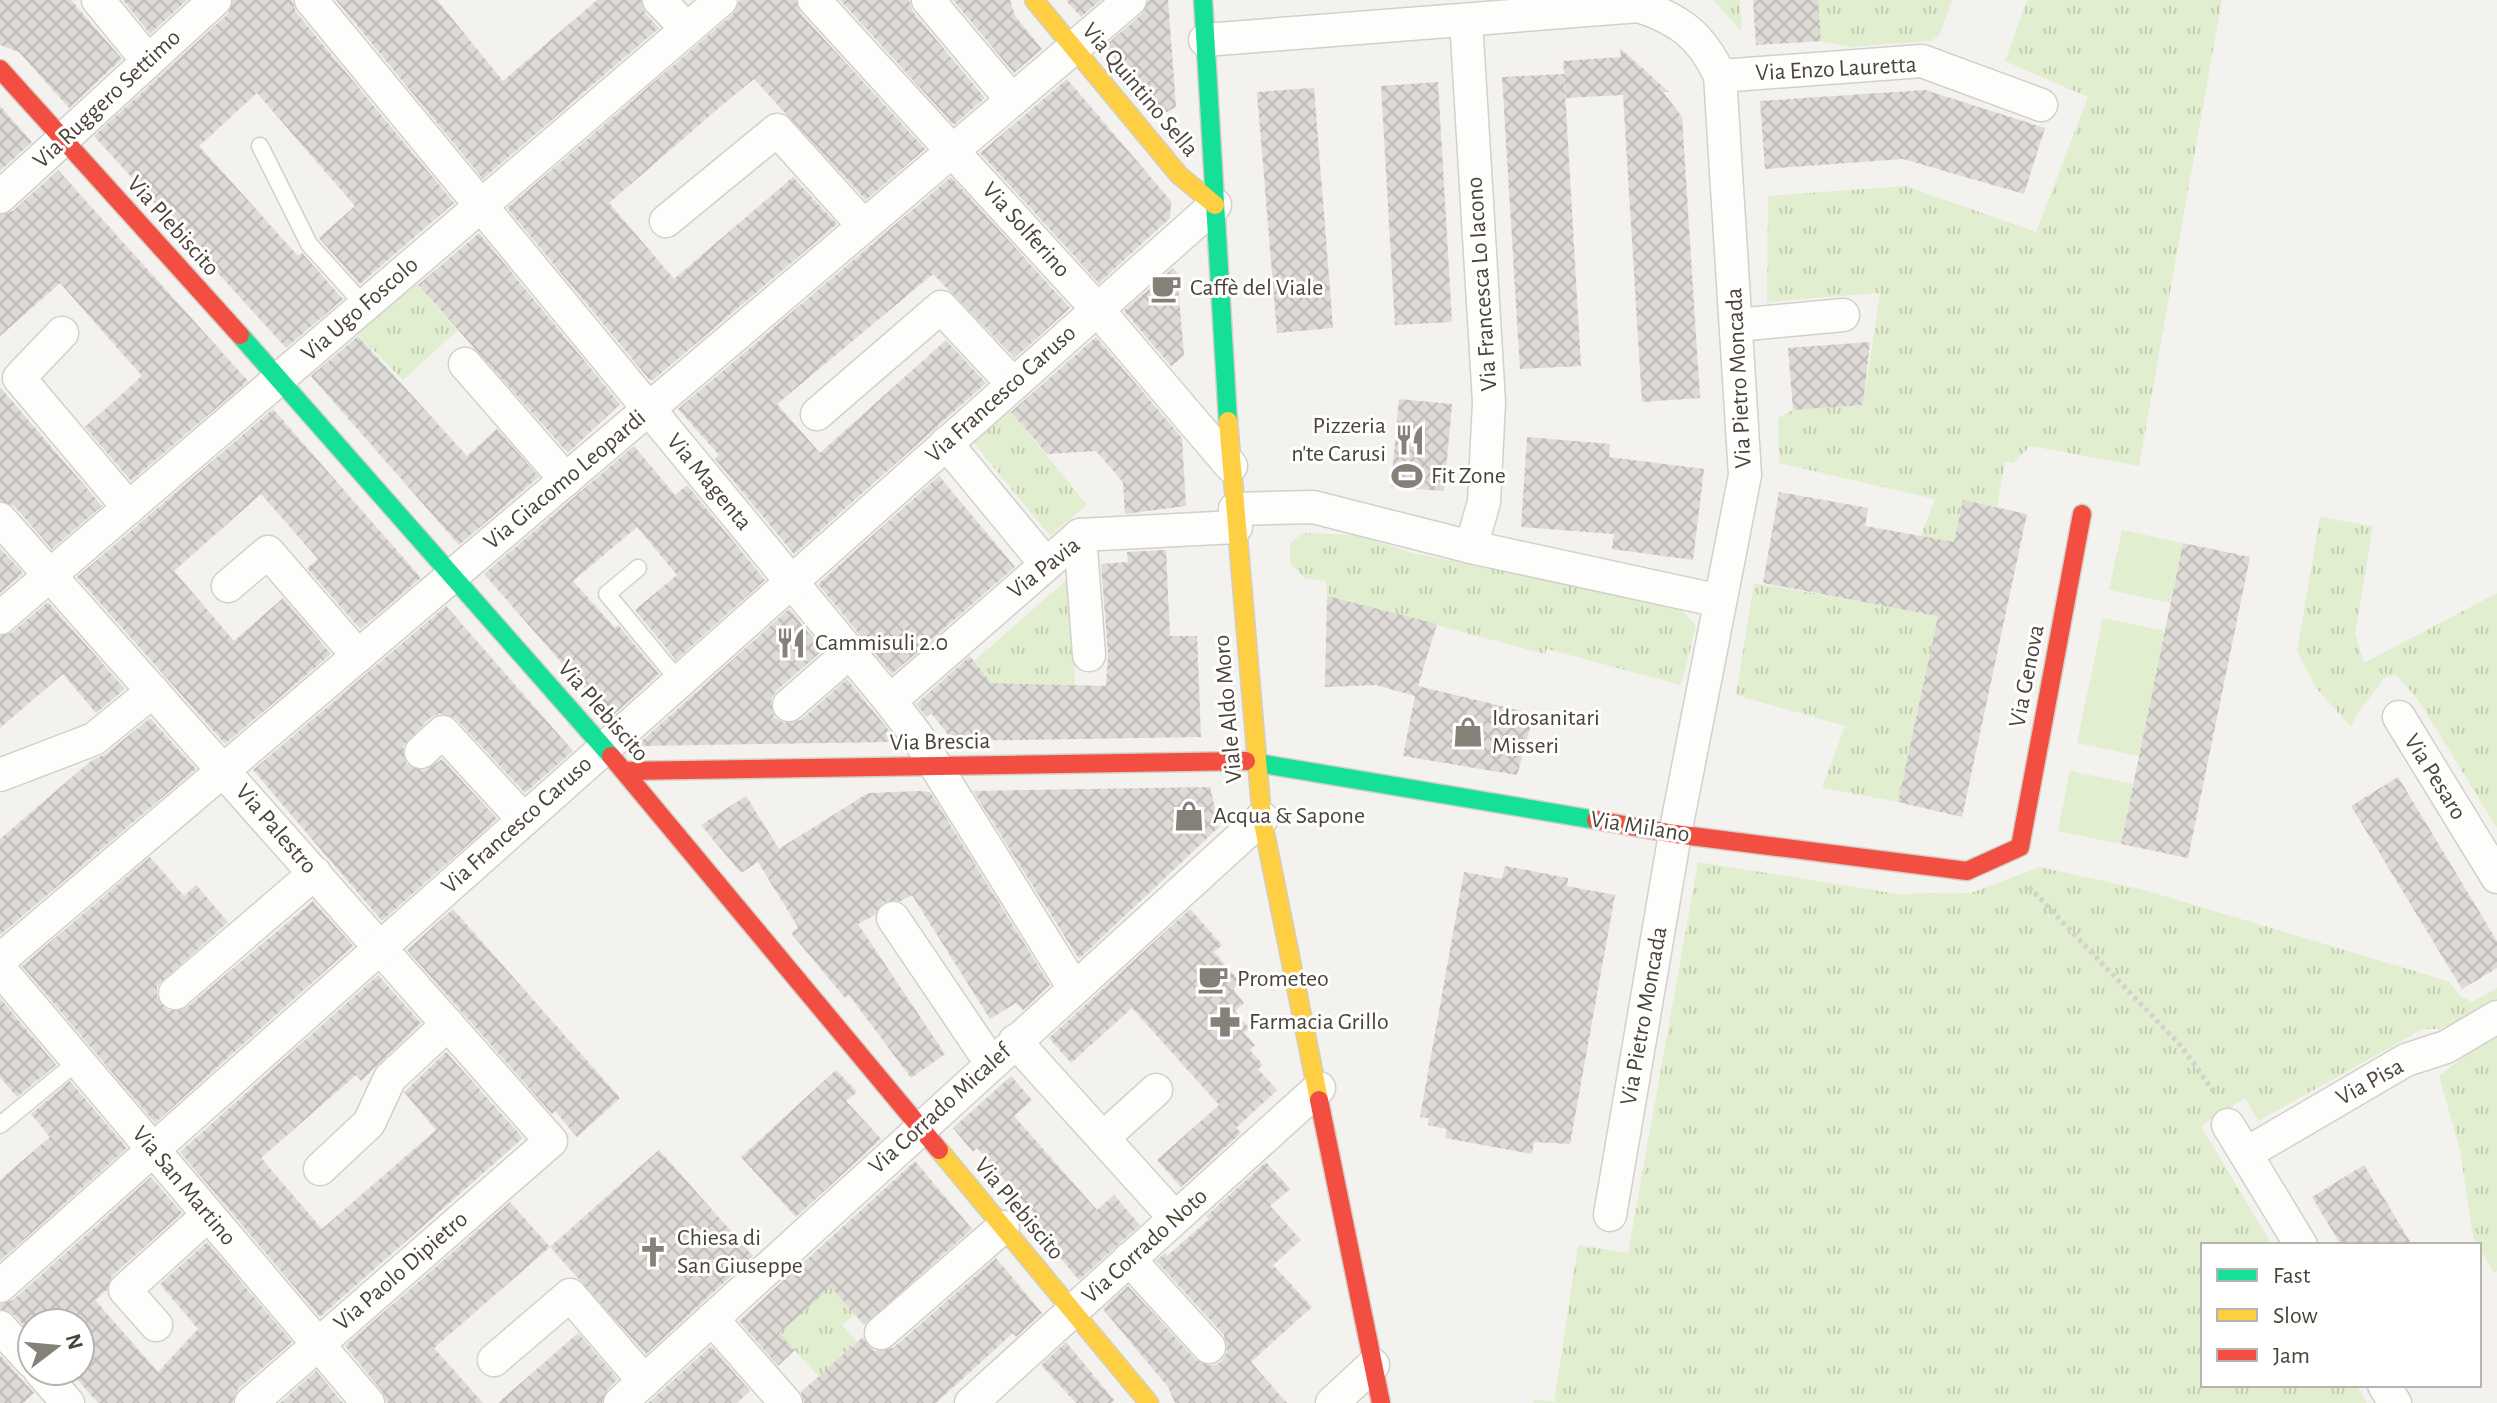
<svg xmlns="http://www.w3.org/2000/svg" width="2497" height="1403" font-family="'Alegreya Sans',sans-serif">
<defs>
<pattern id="grass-tufts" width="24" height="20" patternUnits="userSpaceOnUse" patternTransform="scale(2)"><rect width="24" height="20" fill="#e1eecf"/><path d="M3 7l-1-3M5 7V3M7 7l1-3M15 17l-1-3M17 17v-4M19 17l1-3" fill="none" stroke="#c3cdb2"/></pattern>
<pattern id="building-cross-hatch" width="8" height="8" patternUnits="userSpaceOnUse" patternTransform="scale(2)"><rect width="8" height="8" fill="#dedbd6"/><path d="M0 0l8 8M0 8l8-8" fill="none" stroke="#c0bdb8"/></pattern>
</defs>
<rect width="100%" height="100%" fill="#f4f2ee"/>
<g fill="url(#grass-tufts)">
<path d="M1713,0H1740L1742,32Z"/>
<path d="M1818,0H1952L1939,36L1931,41L1851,47L1821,41Z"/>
<path d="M2027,0H2222L2139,466L2030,446L2013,463L2005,462L1997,507L1963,500L1898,802L1822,788L1845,726L1736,695L1754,583L1893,607L1935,499L1779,463L1778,418L1793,410L1863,405L1880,293L1767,302L1768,196L1905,186L2036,232L2088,97L2005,61Z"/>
<path d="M417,284L457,331L403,380L356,333Z"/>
<path d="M1007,407L1087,505L1050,536L969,437Z"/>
<path d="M2320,517L2373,526L2355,634L2364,663L2497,593V828L2417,698L2396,675L2384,678C2372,698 2359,705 2351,727L2316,688L2297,651Z"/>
<path d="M1303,533L1356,535L1412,553L1677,605L1696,626L1681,685L1547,649L1545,654L1327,596L1326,581L1305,578L1290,563V543Z"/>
<path d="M1071,576L1075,685L991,683L974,661Z"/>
<path d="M1698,862L1898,894L1971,893L2040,867L2144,890L2415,971L2449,982L2459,995L2472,1002L2497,988V1005L2439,1029H2423L2258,1121L2245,1098L2201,1126L2272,1245H2203V1385H2356L2367,1403H1533L1535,1399L1554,1402L1578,1245L1628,1253Z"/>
<path d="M2497,1030V1271L2494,1273L2473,1237L2460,1150L2439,1076Z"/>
<path d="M806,1260L855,1314L842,1325L857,1342L819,1377L779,1333L806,1308L778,1276Z"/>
</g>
<g fill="#e1eecf">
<path d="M2122,530L2183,543L2170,603L2109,590Z"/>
<path d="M2103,618L2165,631L2139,756L2077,743Z"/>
<path d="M2070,771L2133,784L2121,844L2058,831Z"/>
</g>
<g fill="url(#building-cross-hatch)">
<path d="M0,0H71L122,59L69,108L19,52L0,45Z"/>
<path d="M123,0H187L150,34Z"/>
<path d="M233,0H292L296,12L454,203L360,284L319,238L355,206L257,93L199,146L298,256L302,253L343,299L286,348L94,136L228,14Z"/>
<path d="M336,0H437L503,81L597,0H641L645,13L659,28L483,179Z"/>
<path d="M740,0H796L800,13L925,149L866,200L754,79L721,106L609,203L674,279L793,177L837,224L653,380L649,379L507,208L733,14Z"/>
<path d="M840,0H909L913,12L985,98L954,125Z"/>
<path d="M953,0H1010L1015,16L1042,49L1014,73Z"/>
<path d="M1066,0H1101L1081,17Z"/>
<path d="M1149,0H1168L1176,107L1161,115L1105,46L1142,14Z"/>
<path d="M1753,0H1818L1821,41L1756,45Z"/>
<path d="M1620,48L1669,92H1663L1682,117L1700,398L1642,402L1623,95L1566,98L1563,61L1621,57Z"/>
<path d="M1564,74L1581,366L1520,369L1502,77Z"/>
<path d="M1067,79L1171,201L1170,218L1099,283L980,153Z"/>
<path d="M1438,82L1452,322L1395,325L1381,86Z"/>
<path d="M1314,88L1333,328L1277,333L1257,92Z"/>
<path d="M1925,90L2045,128L2024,194L1903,159L1765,169L1760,101Z"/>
<path d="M0,106L32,142L0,171Z"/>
<path d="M58,170L248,381L131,481L85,427L142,376L60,283L0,336V215L13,211Z"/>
<path d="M951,177L1070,308L1015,358L933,274L777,404L820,453L946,340L986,383L794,554L715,459L719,455L678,409Z"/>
<path d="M479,233L620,404L568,453L418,285Z"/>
<path d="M1173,268L1177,273L1184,356L1171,366L1124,311Z"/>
<path d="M358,336L467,456L497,429L539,477L459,545L311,376Z"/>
<path d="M1096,337L1182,438L1186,506L1125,514L1123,482L1096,451L1047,454L1011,412Z"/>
<path d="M1870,342L1863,405L1793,410L1788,348Z"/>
<path d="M0,387L102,506L52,549L14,506L0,501Z"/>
<path d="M1399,399L1452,404L1444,491L1391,487Z"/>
<path d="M273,409L421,578L360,629L307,568L318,559L261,494L174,571L234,641L283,598L331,654L225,744L77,577Z"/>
<path d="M1527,437L1610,444L1609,457L1704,469L1693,560L1612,549L1614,534L1521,527Z"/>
<path d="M634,446L675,495L687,485L765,580L676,660L635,610L677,575L637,527L573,581L615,628L618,625L659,674L610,718L484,574Z"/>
<path d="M939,476L1015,567L892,674L818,584Z"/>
<path d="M1779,492L1868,508L1865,526L1954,542L1963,500L2027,514L1962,817L1898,802L1938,616L1763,583Z"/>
<path d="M2183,543L2250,557L2188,858L2121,844Z"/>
<path d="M0,548L23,573L0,593Z"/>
<path d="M1166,550L1170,636H1197L1201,737L953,741L932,714L926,717L916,704L970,656L991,683L1106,686L1108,654L1101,564L1128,562L1127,552Z"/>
<path d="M1327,596L1437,624L1418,686L1534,714L1517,775L1403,756L1415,696L1376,685L1325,687Z"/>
<path d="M48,602L125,689L96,713L63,674L0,728V636L12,632Z"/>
<path d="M446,606L573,751L525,793L456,719L440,713L430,718L403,746L406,764L424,771L442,759L497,819L382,921L253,770Z"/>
<path d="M789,609L823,650L776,691L771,700L774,717L784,723L801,720L847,679L895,738L889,742L636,746Z"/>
<path d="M150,718L196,769L0,935V839L92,760L106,754Z"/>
<path d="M2398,777L2497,941V968L2462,989L2351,806Z"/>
<path d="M1210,787L1219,827L1079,959L973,791Z"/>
<path d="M919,791L930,792L1050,985L1023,1010L1016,1003L990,1019L912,895L901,901L883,902L875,915L858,924L945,1054L911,1078L849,995L845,998L791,933L798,927L758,862L741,873L701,825L746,796L779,849L868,793Z"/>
<path d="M150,857L184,896L196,885L228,922L157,986V997L168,1011L187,1007L313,901L353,946L155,1123L22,966Z"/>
<path d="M1505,866L1568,878L1567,886L1615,895L1570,1144L1534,1142L1532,1154L1445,1138L1447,1129L1428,1125L1429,1118L1420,1117L1464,872L1502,879Z"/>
<path d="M453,909L620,1098L577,1137L555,1111L552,1114L407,950Z"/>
<path d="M1190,909L1222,945L1214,952L1240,982L1233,989L1244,1003L1235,1011L1249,1028L1244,1033L1255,1045L1250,1050L1263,1065L1258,1069L1277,1090L1236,1128L1241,1133L1181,1187L1157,1160L1219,1105L1132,1008L1071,1063L1049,1038Z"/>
<path d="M378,975L421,1023L361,1081L356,1075L261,1158L322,1229L436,1130L404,1092L446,1052L523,1138L320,1317L180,1152Z"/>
<path d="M0,998L56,1065L17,1097L0,1077Z"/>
<path d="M836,1070L857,1092L846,1101L881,1139L796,1217L741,1157Z"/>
<path d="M1011,1076L1032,1100L1014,1116L1097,1210L1114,1195L1140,1225L1079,1280L1033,1225L1039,1219L977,1148L973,1152L953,1128Z"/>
<path d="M70,1081L127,1148L0,1261V1180L50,1137L31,1114Z"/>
<path d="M659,1150L753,1256L646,1354L550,1247L434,1348L483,1403H387L382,1391L345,1346L510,1202L550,1247Z"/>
<path d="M915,1161L972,1229L864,1325L831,1287L779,1333L795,1350L778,1366L739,1321Z"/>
<path d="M1266,1162L1290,1189L1270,1206L1301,1240L1273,1265L1312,1307L1251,1362L1287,1403H1175L1168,1387L1103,1309L1128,1286L1196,1360L1212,1366L1221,1362L1227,1352L1224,1335L1156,1261L1165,1253L1167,1256L1209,1219L1206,1216Z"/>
<path d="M2364,1165L2412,1245H2341L2312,1197Z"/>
<path d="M151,1177L182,1213L112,1276L107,1290L95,1300L158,1372L198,1329L160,1284L207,1242L292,1342L238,1389L232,1403H98L70,1371H80V1323H32V1334L13,1314L0,1309V1304L13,1300Z"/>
<path d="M996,1258L1042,1313L1016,1337L1013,1333L936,1403H804L801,1392L863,1337L874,1351L893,1348Z"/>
<path d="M578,1333L618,1379L607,1390L602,1403H498Z"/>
<path d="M1066,1342L1114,1400L1111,1403H1076L1041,1365Z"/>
<path d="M711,1346L750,1391L737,1403H648Z"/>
<path d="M0,1355L34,1393L23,1403H0Z"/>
<path d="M316,1371L343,1403H280Z"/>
</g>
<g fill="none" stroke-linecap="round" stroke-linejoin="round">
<g stroke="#d2d0cb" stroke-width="19">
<g id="lane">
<path d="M260,146L309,244L364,305"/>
<path d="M638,568L607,594L679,681"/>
<path d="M0,1125L78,1061"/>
</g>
</g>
<g stroke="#d2d0cb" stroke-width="35">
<g id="street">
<path d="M98,0L148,61"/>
<path d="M311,0L890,701L917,736L1074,988"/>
<path d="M659,0L687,29"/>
<path d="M814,0L1097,309L1231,466"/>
<path d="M928,0L1012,100"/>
<path d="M1466,20L1489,402L1484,502L1471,547"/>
<path d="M1205,40L1639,6C1679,19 1702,36 1720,76L1745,475L1675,834L1610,1215"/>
<path d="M1720,76L1922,61L2041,105"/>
<path d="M0,197L215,0"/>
<path d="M666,221L777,130L862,224"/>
<path d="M1737,325L1843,315"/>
<path d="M62,333L19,378L129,508"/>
<path d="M465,364L566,480"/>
<path d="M817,414L941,307L1013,384"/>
<path d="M946,443L1045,563"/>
<path d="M1235,509L1313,507L1471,547L1720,601"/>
<path d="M0,519L551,1141L251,1403"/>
<path d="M1080,535L1089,655"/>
<path d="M228,586L268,552L358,656"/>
<path d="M0,618L721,0"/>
<path d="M890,701L1080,535L1236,527"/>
<path d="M789,705L850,652"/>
<path d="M2399,717L2497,877"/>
<path d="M421,752L443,732L524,820"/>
<path d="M0,775L94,739L153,691"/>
<path d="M893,918L991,1063"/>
<path d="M0,960L1130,0"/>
<path d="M0,969L368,1403"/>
<path d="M175,993L315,873"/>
<path d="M1015,1041L1175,1218"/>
<path d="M2228,1125L2301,1245"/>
<path d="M1103,1138L1156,1090"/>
<path d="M2247,1153L2406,1060L2446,1047L2497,1017"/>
<path d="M320,1169L369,1123L390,1078L448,1024"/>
<path d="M1129,1259L1209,1347"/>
<path d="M0,1286L1215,205"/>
<path d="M712,1319L786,1403"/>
<path d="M156,1325L125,1290L208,1215"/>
<path d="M0,1327L32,1362"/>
<path d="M881,1333L1003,1227"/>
<path d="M494,1360L570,1295L644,1381"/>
<path d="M40,1371L68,1403"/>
<path d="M2384,1385L2395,1403"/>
<path d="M620,1403L1262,818"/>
<path d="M971,1403L1319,1088"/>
<path d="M1332,1403L1373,1365"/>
</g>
</g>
<g stroke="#d3cfc5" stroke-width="21">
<g id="fast">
<path d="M1203,0L1228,421"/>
<path d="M240,335L611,756"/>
<path d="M1246,761L1596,820"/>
</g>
</g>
<g stroke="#d3cfc5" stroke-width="21">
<g id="slow">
<path d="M1034,0L1179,175L1215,205"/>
<path d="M1228,421L1262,818L1319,1100"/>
<path d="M939,1150L1149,1403"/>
</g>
</g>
<g stroke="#d3cfc5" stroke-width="21">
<g id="jam">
<path d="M0,69L240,335"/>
<path d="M611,756L939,1150"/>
<path d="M624,771L1246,761"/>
<path d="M1596,820L1675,834L1967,871L2020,847L2082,514"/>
<path d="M1319,1100L1381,1403"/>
</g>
</g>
<path stroke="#d3d2cc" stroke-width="5" stroke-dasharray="4 4" stroke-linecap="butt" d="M2029,887L2181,1046L2215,1093"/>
<use href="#lane" stroke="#fdfdfc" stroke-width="16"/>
<use href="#street" stroke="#fdfdfc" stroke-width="32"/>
<use href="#fast" stroke="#16e098" stroke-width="18"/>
<use href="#slow" stroke="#ffcf43" stroke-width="18"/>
<use href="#jam" stroke="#f24e42" stroke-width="18"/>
</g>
<defs>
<g id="cafe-bare" transform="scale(2.4)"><path d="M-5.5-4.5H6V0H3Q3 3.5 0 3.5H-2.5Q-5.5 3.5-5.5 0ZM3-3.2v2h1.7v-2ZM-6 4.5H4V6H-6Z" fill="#868178" stroke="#fff" stroke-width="2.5" paint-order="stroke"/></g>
<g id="restaurant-bare" transform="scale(2.4)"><path d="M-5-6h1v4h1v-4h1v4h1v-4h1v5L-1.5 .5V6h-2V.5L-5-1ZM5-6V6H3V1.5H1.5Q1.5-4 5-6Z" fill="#868178" stroke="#fff" stroke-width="2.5" paint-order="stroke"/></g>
<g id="stadium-bare" transform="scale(2.4)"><path d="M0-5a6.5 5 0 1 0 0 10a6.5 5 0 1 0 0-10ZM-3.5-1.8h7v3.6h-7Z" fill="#868178" stroke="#fff" stroke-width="2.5" paint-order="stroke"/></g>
<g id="shop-bare" transform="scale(2.4)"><path d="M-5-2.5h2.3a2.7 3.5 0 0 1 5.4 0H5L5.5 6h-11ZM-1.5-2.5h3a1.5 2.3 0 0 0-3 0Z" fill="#868178" stroke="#fff" stroke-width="2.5" paint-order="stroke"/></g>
<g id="pharmacy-bare" transform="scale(2.4)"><path d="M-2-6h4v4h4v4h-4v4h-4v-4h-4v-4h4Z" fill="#868178" stroke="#fff" stroke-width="2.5" paint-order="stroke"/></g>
<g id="church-bare" transform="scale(2.4)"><path d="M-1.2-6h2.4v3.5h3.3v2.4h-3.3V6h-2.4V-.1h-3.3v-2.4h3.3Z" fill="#868178" stroke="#fff" stroke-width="2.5" paint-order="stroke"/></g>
</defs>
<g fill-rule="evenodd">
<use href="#cafe-bare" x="1166" y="288"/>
<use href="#restaurant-bare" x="1410" y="440"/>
<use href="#stadium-bare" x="1407" y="476"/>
<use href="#restaurant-bare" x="791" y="643"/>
<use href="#shop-bare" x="1468" y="732"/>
<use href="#shop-bare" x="1189" y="816"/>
<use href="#cafe-bare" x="1213" y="979"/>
<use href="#pharmacy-bare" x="1225" y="1022"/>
<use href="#church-bare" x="653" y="1252"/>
</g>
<g text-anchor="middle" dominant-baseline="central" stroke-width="6" stroke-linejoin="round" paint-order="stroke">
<g font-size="24" fill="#4b4439" stroke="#fff">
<text transform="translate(1836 69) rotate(-3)">Via Enzo Lauretta</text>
<text transform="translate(1140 90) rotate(50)">Via Quintino Sella</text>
<text transform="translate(107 99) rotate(-43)">Via Ruggero Settimo</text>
<text transform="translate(173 226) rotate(48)">Via Plebiscito</text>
<text transform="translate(1026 230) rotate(48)">Via Solferino</text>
<text transform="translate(1482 284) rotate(-94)">Via Francesca Lo Iacono</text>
<text transform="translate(360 309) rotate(-41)">Via Ugo Foscolo</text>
<text transform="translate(1739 378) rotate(-93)">Via Pietro Moncada</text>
<text transform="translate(1001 394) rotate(-42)">Via Francesco Caruso</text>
<text transform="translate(565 480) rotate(-40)">Via Giacomo Leopardi</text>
<text transform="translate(709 482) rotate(50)">Via Magenta</text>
<text transform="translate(1044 568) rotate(-38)">Via Pavia</text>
<text transform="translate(2027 676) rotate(-79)">Via Genova</text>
<text transform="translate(1228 709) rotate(-95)">Viale Aldo Moro</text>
<text transform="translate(603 711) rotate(49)">Via Plebiscito</text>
<text transform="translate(940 742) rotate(-1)">Via Brescia</text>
<text transform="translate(2435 777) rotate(58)">Via Pesaro</text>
<text transform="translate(517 825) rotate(-42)">Via Francesco Caruso</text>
<text transform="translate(1640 827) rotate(9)">Via Milano</text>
<text transform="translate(276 829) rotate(49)">Via Palestro</text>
<text transform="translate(1644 1016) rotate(-80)">Via Pietro Moncada</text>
<text transform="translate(2370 1082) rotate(-29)">Via Pisa</text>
<text transform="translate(940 1109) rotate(-42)">Via Corrado Micalef</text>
<text transform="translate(184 1186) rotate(50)">Via San Martino</text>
<text transform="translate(1019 1209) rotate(50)">Via Plebiscito</text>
<text transform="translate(1145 1246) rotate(-42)">Via Corrado Noto</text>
<text transform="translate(401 1271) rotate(-41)">Via Paolo Dipietro</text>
</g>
<g font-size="24" fill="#4b4439" stroke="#fff" text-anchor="start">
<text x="1190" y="288">Caffè del Viale</text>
<text x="1386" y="426" text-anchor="end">Pizzeria<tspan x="1386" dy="28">n'te Carusi</tspan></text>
<text x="1431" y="476">Fit Zone</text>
<text x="815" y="643">Cammisuli 2.0</text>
<text x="1492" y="718">Idrosanitari<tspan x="1492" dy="28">Misseri</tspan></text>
<text x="1213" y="816">Acqua &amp; Sapone</text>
<text x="1237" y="979">Prometeo</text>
<text x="1249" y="1022">Farmacia Grillo</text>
<text x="677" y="1238">Chiesa di<tspan x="677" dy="28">San Giuseppe</tspan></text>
</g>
</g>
<rect x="2201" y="1243" width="280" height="144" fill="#ffffff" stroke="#b7b4b0" stroke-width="2"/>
<rect x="2217" y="1269" width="40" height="12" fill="#16e098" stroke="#b7b4b0" stroke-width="2"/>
<text x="2273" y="1283" font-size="24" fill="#4b4439">Fast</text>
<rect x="2217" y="1309" width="40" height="12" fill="#ffcf43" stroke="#b7b4b0" stroke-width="2"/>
<text x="2273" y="1323" font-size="24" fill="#4b4439">Slow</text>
<rect x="2217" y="1349" width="40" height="12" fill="#f24e42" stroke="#b7b4b0" stroke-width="2"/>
<text x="2273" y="1363" font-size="24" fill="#4b4439">Jam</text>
<g transform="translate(56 1347) rotate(74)"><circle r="38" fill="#ffffff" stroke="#b7b4b0" stroke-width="2"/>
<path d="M0-6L14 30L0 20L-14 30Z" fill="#868178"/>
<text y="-12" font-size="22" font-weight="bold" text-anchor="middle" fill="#4b4439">N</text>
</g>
</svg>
